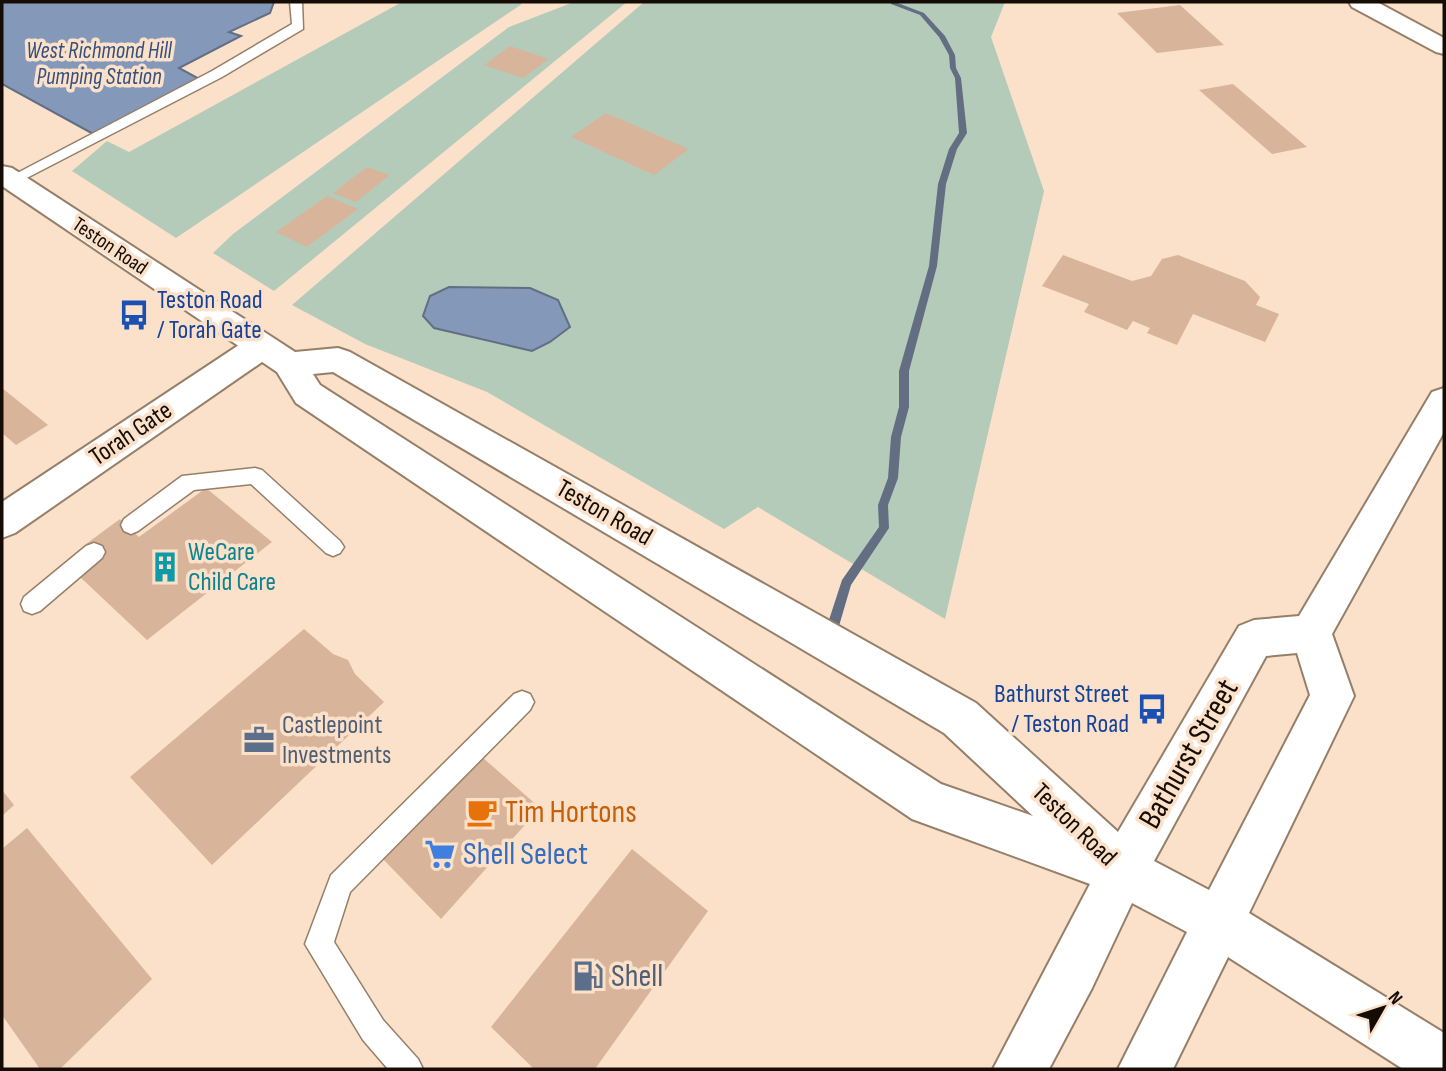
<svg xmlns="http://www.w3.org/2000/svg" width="1446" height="1071" font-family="'Sofia Sans Condensed',sans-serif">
<rect width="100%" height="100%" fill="#fbe1c9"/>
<g fill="#b5cbba">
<path d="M402,2H517L522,4L176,238L72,171L107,141L129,152Z"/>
<path d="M574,2H627L274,291L213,253L233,234L509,27Z"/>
<path d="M644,2H1005L991,37L1044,191L945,619L758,507L724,529L487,392L365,344L292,305Z"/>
</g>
<g fill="#8498b9" stroke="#636e83" stroke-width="2">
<path d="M2,2H274L270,13L229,32L241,36L179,68L203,81L97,136L2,84Z"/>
<path d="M449,287L530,288L558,300L570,327L550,342L532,351L434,328L423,316L430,296Z"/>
</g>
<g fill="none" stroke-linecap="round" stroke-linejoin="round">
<path fill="#636e83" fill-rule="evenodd" d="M891,2H895L924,13L945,36L955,55L956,68L961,78L967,133L957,149L946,184L937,266L909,371V407L901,437L898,478L888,505L889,528L851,585L839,626L837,630L833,631L829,630L827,626L842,580L879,527L878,505L888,478L891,437L899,407V371L929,266L938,184L949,149L959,133L955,78L950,68L949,55L939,37L920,15L891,4Z"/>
</g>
<g fill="#d8b49a">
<path d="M1180,5L1224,45L1157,53L1117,13Z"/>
<path d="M510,46L549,59L523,78L484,65Z"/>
<path d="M1233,84L1307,147L1272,154L1199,90Z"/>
<path d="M606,113L689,149L654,175L571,137Z"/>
<path d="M367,167L390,175L356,202L333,193Z"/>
<path d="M327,196L358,209L307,247L276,232Z"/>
<path d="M1063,255L1132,281L1151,276L1162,259L1178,255L1245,281L1260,297L1256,305L1279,314L1265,342L1193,314L1177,345L1147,333L1150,328L1133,321L1127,330L1084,312L1089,304L1042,286Z"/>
<path d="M2,388L48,425L16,445L2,433Z"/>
<path d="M206,488L272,542L147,640L79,576L103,558L86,544L120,519L139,537Z"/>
<path d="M304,629L333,654L348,660L355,674L384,702L212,865L130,777Z"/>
<path d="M482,757L540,808L441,919L382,858Z"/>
<path d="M2,790L14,805L2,816Z"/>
<path d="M27,828L152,979L60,1069H40L2,1015V849Z"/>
<path d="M632,849L708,911L595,1069H534L491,1027Z"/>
</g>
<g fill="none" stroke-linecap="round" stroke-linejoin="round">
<g stroke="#967f69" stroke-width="3">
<g id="lane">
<path d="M290,2H302L303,29L222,77L17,183H7L4,180L212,71L292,24Z"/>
<path d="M255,468L262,470L340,541L344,547L340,553L333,556L326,553L251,484L194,490L138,531L131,534L124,531L121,525L124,519L182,476Z"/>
<path d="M94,543L102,546L105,552L102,558L40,611L32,614L24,611L21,604L24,597L86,546Z"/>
<path d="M522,691L530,694L534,702L530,710L350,892L334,942L383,1020L418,1059L423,1069H388L363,1040L305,944L331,875L514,694Z"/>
</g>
</g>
<g stroke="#967f69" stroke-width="4">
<g id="street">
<path d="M1349,2H1377L1444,38V54L1436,52L1352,7Z"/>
<path d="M260,335L272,339L276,347L272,355L15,533L2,538V502L248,339Z"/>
</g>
</g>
<g stroke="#967f69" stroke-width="4">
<path id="secondary" d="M2,166L12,168L295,352L338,348L350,352L976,703L1118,832L1239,626L1254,620L1299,616L1432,392L1444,388V432L1332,634L1354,696L1249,913L1444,1033V1069H1403L1228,957L1173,1069H1118L1187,932L1132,903L1092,988L1049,1069H993L1090,884L912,819L296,403L277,372L2,186ZM333,372L944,733L1033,816L941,784L320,385L313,374ZM1297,653L1310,695L1209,890L1154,861L1266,656Z"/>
</g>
<use href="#lane" fill="#fff" fill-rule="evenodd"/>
<use href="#street" fill="#fff" fill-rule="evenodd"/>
<use href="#secondary" fill="#fff" fill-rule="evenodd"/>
</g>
<defs>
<g id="bus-bare" transform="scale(2.415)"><path d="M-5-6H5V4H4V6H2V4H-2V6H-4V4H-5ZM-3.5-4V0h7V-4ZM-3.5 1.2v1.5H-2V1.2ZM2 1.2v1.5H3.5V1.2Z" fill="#1a4fb4" stroke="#fbe1c9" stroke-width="2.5" paint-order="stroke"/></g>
<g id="building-bare" transform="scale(2.415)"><path d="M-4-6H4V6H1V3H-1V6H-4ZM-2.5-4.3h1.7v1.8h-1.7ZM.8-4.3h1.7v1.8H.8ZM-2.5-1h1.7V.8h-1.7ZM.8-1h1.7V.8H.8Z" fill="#0f9aa8" stroke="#fbe1c9" stroke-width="2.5" paint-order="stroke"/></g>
<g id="office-bare" transform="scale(2.415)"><path d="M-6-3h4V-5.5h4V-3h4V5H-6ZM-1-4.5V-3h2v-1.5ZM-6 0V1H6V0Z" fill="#5c6f8a" stroke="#fbe1c9" stroke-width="2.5" paint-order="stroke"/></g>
<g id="cafe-bare" transform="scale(2.415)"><path d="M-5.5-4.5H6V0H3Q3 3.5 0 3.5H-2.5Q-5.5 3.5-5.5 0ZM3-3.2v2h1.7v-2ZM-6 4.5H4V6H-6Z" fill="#e8710a" stroke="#fbe1c9" stroke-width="2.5" paint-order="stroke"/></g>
<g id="supermarket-bare" transform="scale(2.415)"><path d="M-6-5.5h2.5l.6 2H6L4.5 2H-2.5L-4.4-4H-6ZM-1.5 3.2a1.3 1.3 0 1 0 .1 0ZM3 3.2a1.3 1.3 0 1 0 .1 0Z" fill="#3f7fe0" stroke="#fbe1c9" stroke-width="2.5" paint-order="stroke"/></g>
<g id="fuel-bare" transform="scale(2.415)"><path d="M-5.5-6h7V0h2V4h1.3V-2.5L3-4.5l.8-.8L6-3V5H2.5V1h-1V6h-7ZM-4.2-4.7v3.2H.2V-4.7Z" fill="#5c6f8a" stroke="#fbe1c9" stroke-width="2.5" paint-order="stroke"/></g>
</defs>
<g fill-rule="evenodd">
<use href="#bus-bare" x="134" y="315"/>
<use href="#building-bare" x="165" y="567"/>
<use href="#bus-bare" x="1152" y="709"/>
<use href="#office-bare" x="259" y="740"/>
<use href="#cafe-bare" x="482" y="812"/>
<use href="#supermarket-bare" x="440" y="854"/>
<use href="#fuel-bare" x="588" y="976"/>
</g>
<g text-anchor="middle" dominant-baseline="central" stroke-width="7" stroke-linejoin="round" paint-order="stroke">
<g font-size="21" fill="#150d05" stroke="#fbe1c9">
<text transform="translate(110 246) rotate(34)">Teston Road</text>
</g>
<g font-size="23" font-style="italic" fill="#35507f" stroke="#fbe1c9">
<text x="99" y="51">West Richmond Hill<tspan x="99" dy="26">Pumping Station</tspan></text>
</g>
<g font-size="26" fill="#164399" stroke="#fbe1c9" text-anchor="start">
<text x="157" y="300">Teston Road<tspan x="157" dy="30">/ Torah Gate</tspan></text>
<text x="1129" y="694" text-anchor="end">Bathurst Street<tspan x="1129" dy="30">/ Teston Road</tspan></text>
</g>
<g font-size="26" fill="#150d05" stroke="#fbe1c9">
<text transform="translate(131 434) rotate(-34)">Torah Gate</text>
<text transform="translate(604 513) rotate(30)">Teston Road</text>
<text transform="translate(1074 825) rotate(44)">Teston Road</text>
</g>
<g font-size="26" fill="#0d838f" stroke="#fbe1c9" text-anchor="start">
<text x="188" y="552">WeCare<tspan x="188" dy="30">Child Care</tspan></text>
</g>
<g font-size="26" fill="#4e5e75" stroke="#fbe1c9" text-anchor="start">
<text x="282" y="725">Castlepoint<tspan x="282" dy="30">Investments</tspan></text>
</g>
<g font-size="32" fill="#150d05" stroke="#fbe1c9">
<text transform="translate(1189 754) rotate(-60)">Bathurst Street</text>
</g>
<g font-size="32" fill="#c56008" stroke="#fbe1c9" text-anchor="start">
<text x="505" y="812">Tim Hortons</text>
</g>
<g font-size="32" fill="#366cbe" stroke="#fbe1c9" text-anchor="start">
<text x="463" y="854">Shell Select</text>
</g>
<g font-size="32" fill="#4e5e75" stroke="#fbe1c9" text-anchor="start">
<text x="611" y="976">Shell</text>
</g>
</g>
<rect width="1446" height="1071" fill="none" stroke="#150d05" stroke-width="7"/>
<g transform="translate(1383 1008) rotate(51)" stroke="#fbe1c9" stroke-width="5" paint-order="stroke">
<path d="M0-5L12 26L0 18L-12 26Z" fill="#150d05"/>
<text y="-10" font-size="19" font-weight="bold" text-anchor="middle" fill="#150d05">N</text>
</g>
</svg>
